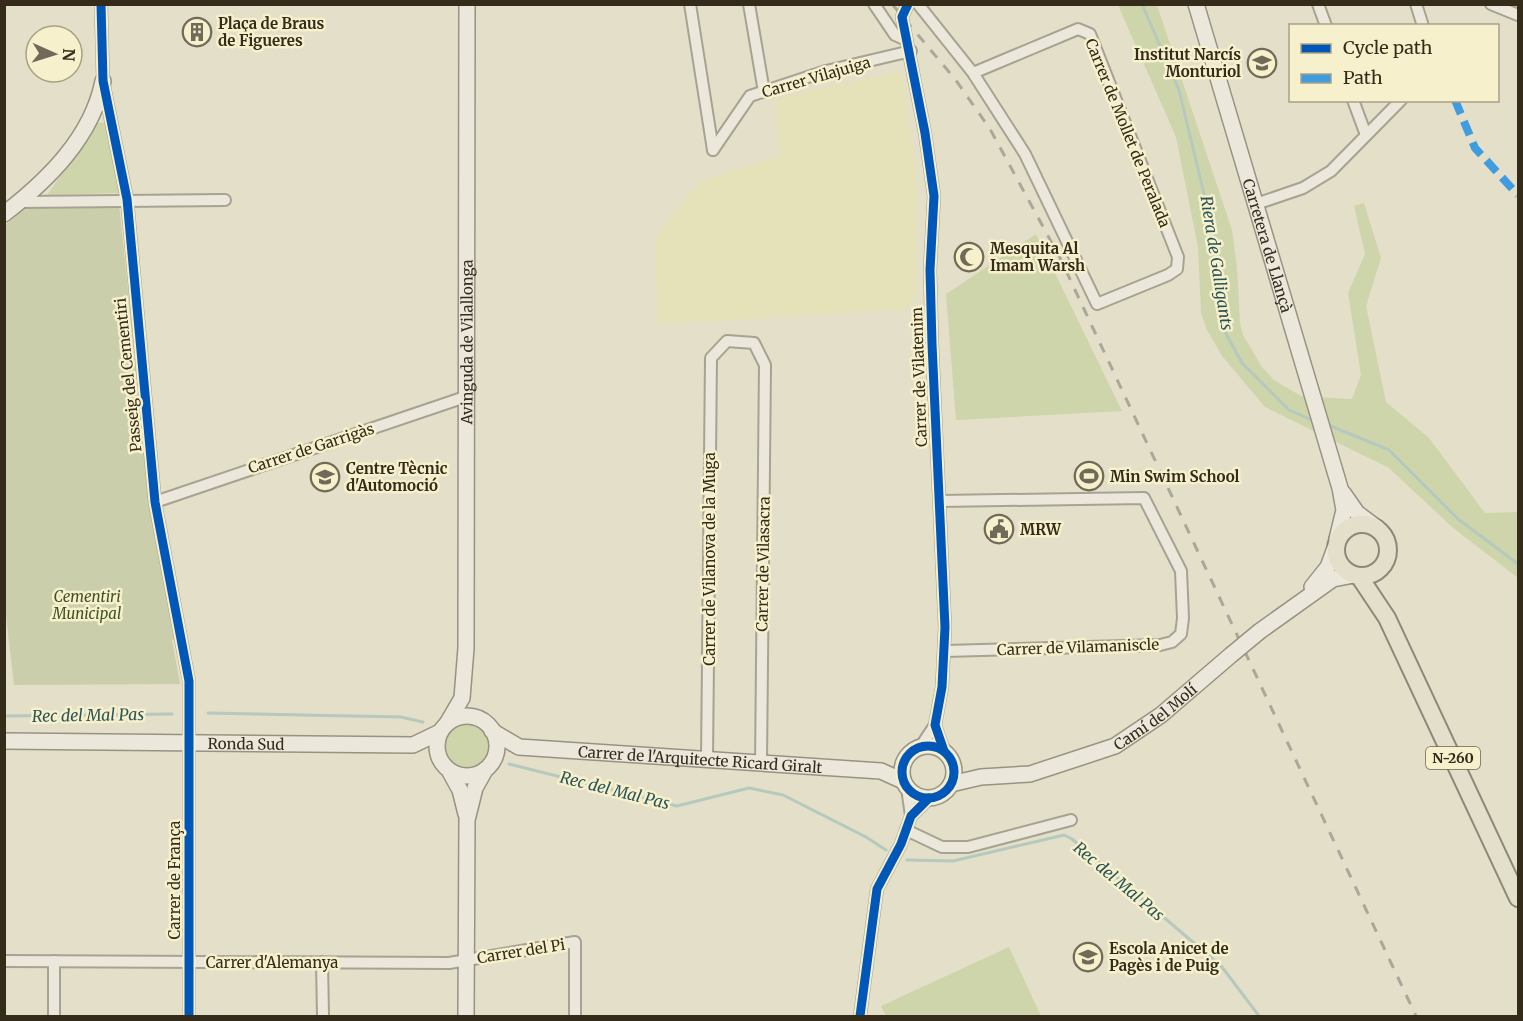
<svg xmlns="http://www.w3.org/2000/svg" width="1523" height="1021" font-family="Merriweather,serif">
<rect width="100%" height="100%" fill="#e4dfc8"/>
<path fill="#e5e1b8" d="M902,71L917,181L916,296L904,310L658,324L655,236L702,180L779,157L774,99Z"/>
<g fill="#cfd5aa">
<path d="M1118,5H1157L1232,230L1237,267L1240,323L1243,335L1262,367L1274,380L1301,396L1352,399L1361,375L1348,293L1365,254L1354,206L1364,203L1381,258L1366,306L1386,402L1429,438L1485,513L1518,512V578L1452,527L1389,468L1265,407L1222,356L1207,330L1201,313L1198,247L1176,137Z"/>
<path d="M107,122L120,193L47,195L98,123Z"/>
<path d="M1036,234L1122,411L956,420L946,294Z"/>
<circle cx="467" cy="746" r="23"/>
<path d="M1009,947L1041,1016H886L881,1006Z"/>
</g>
<path fill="#caceaa" d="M119,204L151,509L175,639L172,640L180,684L14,685L4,597V226L26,208Z"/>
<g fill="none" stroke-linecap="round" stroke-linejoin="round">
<g stroke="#b5c9bf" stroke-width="3">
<path d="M1142,4L1179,90L1204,194L1214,220L1218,291L1224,330L1242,363L1289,410L1314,421"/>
<path d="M1326,424L1389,450L1458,519L1518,564"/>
<path d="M208,713L401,717L423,722"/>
<path d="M4,716L172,714"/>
<path d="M509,764L677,806L749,788L783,795L866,837L886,850"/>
<path d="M907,860L953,861L1064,835L1072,839L1222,967L1259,1016"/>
</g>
<g stroke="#a8a292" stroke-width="14">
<g id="street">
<path d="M101,4L103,81L127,199L155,502L189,681V1016"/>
<path d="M690,4L713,150"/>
<path d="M749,4L764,92"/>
<path d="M874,4L895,35L906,40"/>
<path d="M908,4L902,17L925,133L934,196L930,270L932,344L945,627L942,687L935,725L921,746"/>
<path d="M918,4L973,73L1025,154L1097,304L1168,275L1177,269L1178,257L1090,34L1078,29L973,73"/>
<path d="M1318,4L1326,26"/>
<path d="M1416,4L1423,26"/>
<path d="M1491,4L1518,15"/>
<path d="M1353,100L1366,135"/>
<path d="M713,150L750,96L826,71L911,51"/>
<path d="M19,202L225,200"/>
<path d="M1256,204L1303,188L1331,171L1401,100"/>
<path d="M940,501L1144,498L1181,571L1183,618L1181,634L1172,642L1160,645L945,651"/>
<path d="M155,502L468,396"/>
<path d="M935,725L944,751"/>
<path d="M707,760L711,358L727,341L754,343L765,365L761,763"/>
<path d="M911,816L929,798"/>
<path d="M906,830L942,847H968L1071,820"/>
<path d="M4,961L449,963L575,942V1016"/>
<path d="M322,962L323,1016"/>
<path d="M54,1016V961"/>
<path d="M860,1016L877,889L901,844L911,816L907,788"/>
</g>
</g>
<g stroke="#989282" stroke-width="18">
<g id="secondary">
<path id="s1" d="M1196,4L1340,488L1344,510L1337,539"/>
<path d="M4,214C48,180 92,137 103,81"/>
<path d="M1343,493L1357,513L1377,528"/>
<path d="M1312,587L1328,567L1335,548"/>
<path d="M1260,631L1333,579L1354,575"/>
<circle cx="467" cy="746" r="30"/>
<path id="s2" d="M448,722L462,698L466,648L467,4"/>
<path id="s3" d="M492,731L519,747L881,771L903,781"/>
<path id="s4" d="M4,741L413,745L440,732"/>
<circle cx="928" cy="772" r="26"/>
<path d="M450,772L460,790L466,814"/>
<path id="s5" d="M951,784L981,777L1030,774L1115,746L1161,715L1231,655"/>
<path d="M466,1016L467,820L475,788L485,770"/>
</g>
</g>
<g stroke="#8d8879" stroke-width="20">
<g id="primary">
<circle cx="1362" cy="550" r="26"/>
<path d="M1359,576L1387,618L1518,898"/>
</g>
</g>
<use href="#street" stroke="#ebe8db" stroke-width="10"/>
<use href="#secondary" stroke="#ebe8db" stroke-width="15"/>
<use href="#primary" stroke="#e3dfcb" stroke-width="16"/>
<path stroke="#aaa79b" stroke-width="3" stroke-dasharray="10 10" stroke-linecap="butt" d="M892,4L955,79L990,129L1060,258L1416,1016"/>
<g stroke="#989282" stroke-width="18" stroke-linecap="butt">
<path id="secondary-bridge" d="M1231,655L1260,631"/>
</g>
<use href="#secondary-bridge" stroke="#ebe8db" stroke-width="15"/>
<path stroke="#3e9cdf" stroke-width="8" stroke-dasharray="15 8" stroke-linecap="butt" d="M1455,100L1475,148L1518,195"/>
<g stroke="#f6f0cc" stroke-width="13">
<g id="cycleway">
<path d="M101,4L103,81L127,199L155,502L189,681V1016"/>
<path d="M908,4L902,17L925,133L934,196L930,270L932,344L945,627L942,687L935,725L944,751"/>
<circle cx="928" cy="772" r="26"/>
<path d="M860,1016L877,889L901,844L911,816L929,798"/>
</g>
</g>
<use href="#cycleway" stroke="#0057b8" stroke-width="9"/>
</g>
<defs>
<g id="building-ring" transform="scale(1.5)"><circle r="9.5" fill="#f6f0cc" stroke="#726a58" stroke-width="1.5"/><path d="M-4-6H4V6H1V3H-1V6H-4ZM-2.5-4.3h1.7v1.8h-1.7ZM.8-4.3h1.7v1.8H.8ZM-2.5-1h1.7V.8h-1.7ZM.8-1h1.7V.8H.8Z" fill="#726a58"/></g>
<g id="school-ring" transform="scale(1.5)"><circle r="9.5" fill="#f6f0cc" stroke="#726a58" stroke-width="1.5"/><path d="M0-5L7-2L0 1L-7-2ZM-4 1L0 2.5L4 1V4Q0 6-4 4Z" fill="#726a58"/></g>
<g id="mosque-ring" transform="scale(1.5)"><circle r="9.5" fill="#f6f0cc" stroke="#726a58" stroke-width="1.5"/><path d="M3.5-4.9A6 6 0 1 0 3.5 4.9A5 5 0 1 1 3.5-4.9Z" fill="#726a58"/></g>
<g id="stadium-ring" transform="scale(1.5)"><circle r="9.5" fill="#f6f0cc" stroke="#726a58" stroke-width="1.5"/><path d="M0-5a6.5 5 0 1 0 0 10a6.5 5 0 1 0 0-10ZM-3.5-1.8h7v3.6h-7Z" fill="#726a58"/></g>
<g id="civic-ring" transform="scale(1.5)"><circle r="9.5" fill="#f6f0cc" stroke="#726a58" stroke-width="1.5"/><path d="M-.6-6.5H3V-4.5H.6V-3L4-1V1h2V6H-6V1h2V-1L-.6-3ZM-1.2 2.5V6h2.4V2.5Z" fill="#726a58"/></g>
</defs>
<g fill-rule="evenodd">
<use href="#building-ring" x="197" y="32"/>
<use href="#school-ring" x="1262" y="63"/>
<use href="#mosque-ring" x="969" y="257"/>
<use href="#stadium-ring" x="1089" y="476"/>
<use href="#school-ring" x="325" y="477"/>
<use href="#civic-ring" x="999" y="529"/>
<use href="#school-ring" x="1088" y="957"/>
</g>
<g text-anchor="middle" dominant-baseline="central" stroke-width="5" stroke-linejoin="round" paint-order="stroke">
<rect fill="#f6f0cc" stroke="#6f6650" stroke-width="1.5" x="1426" y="747" width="54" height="22" rx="4.5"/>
<g font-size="14" font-weight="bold" fill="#352b1b">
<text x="1453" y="758">N-260</text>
</g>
<g font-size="15" font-weight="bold" fill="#352b1b" stroke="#f6f0cc" text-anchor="start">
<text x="218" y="23">Plaça de Braus<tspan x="218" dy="17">de Figueres</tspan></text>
<text x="1241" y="54" text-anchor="end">Institut Narcís<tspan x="1241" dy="17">Monturiol</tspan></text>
<text x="990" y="248">Mesquita Al<tspan x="990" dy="17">Imam Warsh</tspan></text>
<text x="346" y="468">Centre Tècnic<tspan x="346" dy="17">d'Automoció</tspan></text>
<text x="1110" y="476">Min Swim School</text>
<text x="1020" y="529">MRW</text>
<text x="1109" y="948">Escola Anicet de<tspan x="1109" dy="17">Pagès i de Puig</tspan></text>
</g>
<g font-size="15" fill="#352b1b" stroke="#f6f0cc">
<text transform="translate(816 77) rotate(-16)">Carrer Vilajuiga</text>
<text transform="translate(1128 133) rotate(68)">Carrer de Mollet de Peralada</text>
<text stroke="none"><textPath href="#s1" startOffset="252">Carretera de Llançà</textPath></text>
<text stroke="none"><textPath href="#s2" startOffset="384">Avinguda de Vilallonga</textPath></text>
<text transform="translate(128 375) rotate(-96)">Passeig del Cementiri</text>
<text transform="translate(919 377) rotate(-92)">Carrer de Vilatenim</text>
<text transform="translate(311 448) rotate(-18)">Carrer de Garrigàs</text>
<text transform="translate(709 559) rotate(-90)">Carrer de Vilanova de la Muga</text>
<text transform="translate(763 564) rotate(-89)">Carrer de Vilasacra</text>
<text transform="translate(1078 647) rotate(-2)">Carrer de Vilamaniscle</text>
<text stroke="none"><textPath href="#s5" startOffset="219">Camí del Molí</textPath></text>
<text stroke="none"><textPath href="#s4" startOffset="242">Ronda Sud</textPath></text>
<text stroke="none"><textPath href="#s3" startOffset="213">Carrer de l'Arquitecte Ricard Giralt</textPath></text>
<text transform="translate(174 880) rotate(-90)">Carrer de França</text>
<text transform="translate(521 951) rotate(-9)">Carrer del Pi</text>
<text x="272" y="962">Carrer d'Alemanya</text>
</g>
<g font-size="15" font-style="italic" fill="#3f5321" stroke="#f6f0cc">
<text x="87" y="596">Cementiri<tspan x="87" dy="17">Municipal</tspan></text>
</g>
<g font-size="16" font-style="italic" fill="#295356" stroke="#f6f0cc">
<text transform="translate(1217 263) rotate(81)">Riera de Galligants</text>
<text transform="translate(88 715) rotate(-1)">Rec del Mal Pas</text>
<text transform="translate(615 790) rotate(14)">Rec del Mal Pas</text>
<text transform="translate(1119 881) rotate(40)">Rec del Mal Pas</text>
</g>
</g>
<rect width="1523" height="1021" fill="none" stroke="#352b1b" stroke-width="12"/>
<rect x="1289" y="24" width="210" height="78" fill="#f6f0cc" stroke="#a9a185" stroke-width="1.5"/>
<rect x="1301" y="44" width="30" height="9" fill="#0057b8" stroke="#a9a185" stroke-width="1.5"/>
<text x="1343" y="54" font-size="18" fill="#352b1b">Cycle path</text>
<rect x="1301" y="74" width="30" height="9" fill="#3e9cdf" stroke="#a9a185" stroke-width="1.5"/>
<text x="1343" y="84" font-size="18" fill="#352b1b">Path</text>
<g transform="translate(54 54) rotate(93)"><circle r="28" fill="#f6f0cc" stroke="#a9a185" stroke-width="1.5"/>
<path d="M0-4.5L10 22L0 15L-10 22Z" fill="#726a58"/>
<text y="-9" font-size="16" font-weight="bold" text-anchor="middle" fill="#352b1b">N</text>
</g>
</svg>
